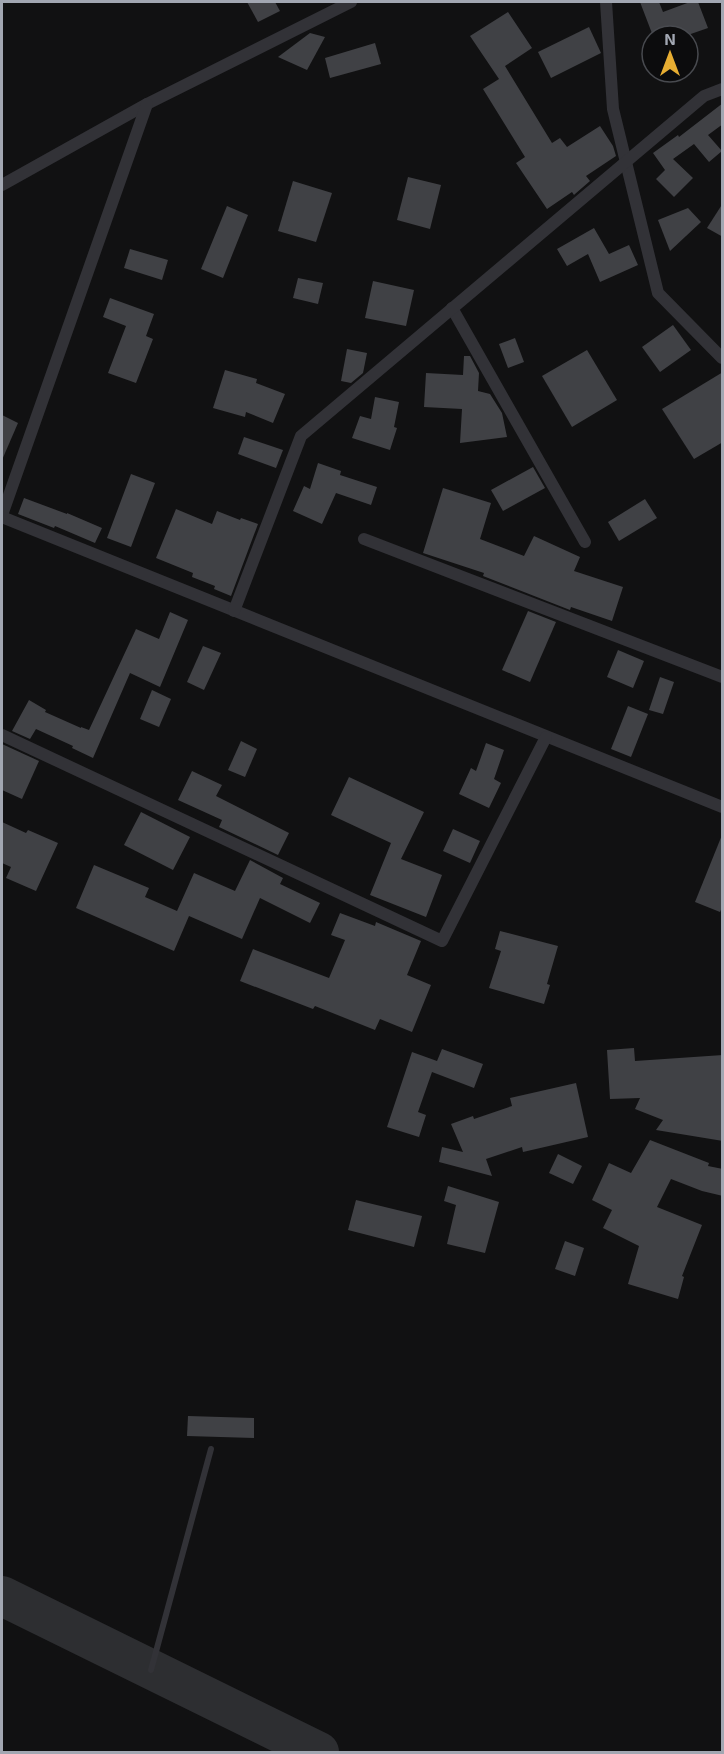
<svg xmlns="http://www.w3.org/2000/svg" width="724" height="1754" font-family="'Exo 2',sans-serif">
<rect width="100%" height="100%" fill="#111112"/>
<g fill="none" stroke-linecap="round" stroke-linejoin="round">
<path stroke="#2d2e31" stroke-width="40" d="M2,1596L319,1752"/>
</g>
<g fill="#404145">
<path d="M247,2H275L280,11L258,22Z"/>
<path d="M640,2H659L663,12L690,2H698L708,28L685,36H653Z"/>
<path d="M508,12L532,48L505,66L552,143L560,138L567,147L600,126L613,146L616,156L586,176L590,181L575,194L574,195L572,192L547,209L516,163L525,157L483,89L499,79L470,36Z"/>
<path d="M589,27L601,53L551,78L538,52Z"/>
<path d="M310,33L325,37L307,70L278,57Z"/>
<path d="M375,43L381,64L330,78L325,58Z"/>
<path d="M723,103V124L708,135L722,151L709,162L694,144L673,159L693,178L674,197L656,179L665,170L653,153L678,135L679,137Z"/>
<path d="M408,177L441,185L430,229L397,220Z"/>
<path d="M293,181L332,193L316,242L278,231Z"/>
<path d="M723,203V237L707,228Z"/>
<path d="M227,206L248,215L223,278L201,269Z"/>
<path d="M688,208L701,222L670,251L658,220Z"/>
<path d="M594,228L609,254L629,245L638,265L600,282L588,254L567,266L557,249Z"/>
<path d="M130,249L168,260L162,280L124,268Z"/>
<path d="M298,278L323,283L318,304L293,298Z"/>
<path d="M373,281L414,290L406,326L365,318Z"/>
<path d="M110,298L154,314L146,336L153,339L136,383L108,373L126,326L103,317Z"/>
<path d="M673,325L691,350L660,372L642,347Z"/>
<path d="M515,338L524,362L508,368L499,344Z"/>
<path d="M347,349L367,353L363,373L351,383L341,381Z"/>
<path d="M587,350L617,400L572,427L542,376Z"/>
<path d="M464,356H470L479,373L478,391L490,394L502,413L507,437L460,443L462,409L424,407L426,373L463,375Z"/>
<path d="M225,370L257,379L256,383L285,394L273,423L246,412L245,417L213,408Z"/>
<path d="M723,372V442L694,459L662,409Z"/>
<path d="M375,397L399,402L394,427L397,428L390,450L352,438L360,416L371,419Z"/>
<path d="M2,415L18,423L2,460Z"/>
<path d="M244,437L283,450L276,468L238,454Z"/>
<path d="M318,463L341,471L340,475L377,487L371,505L336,493L322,524L293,511L304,486L310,489Z"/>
<path d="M533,467L545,488L503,511L491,490Z"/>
<path d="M131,474L155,483L131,547L107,538Z"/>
<path d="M443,488L491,503L480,539L524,556L534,536L580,557L574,571L623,587L612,621L571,607L570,610L483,576L484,573L423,553Z"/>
<path d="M24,498L67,514V513L102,528L95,543L55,526L54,528L18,514Z"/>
<path d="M645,499L657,518L619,541L608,522Z"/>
<path d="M176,509L212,524L217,511L240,520L241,518L258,524L231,596L214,589L215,586L192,577L193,573L156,558Z"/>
<path d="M528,611L556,622L530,682L502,670Z"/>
<path d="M170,612L188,620L160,687L130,673L93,758L72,748L73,746L36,729L30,739L12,731L29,700L46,710L45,712L81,728V727L89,730L136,629L159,639Z"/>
<path d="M203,646L221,653L204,690L187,682Z"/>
<path d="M618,650L644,661L633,688L607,677Z"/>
<path d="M660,677L674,682L663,714L649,710Z"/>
<path d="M152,690L171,699L159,727L140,719Z"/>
<path d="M628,706L648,714L631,757L611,749Z"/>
<path d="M241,741L257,749L245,777L228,770Z"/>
<path d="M486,743L504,750L494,779L501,783L489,808L459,794L471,768L476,771Z"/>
<path d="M2,744L39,761L22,799L2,790Z"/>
<path d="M192,771L222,785L216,796L289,833L278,855L219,827L222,820L178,800Z"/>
<path d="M349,777L424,812L401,859L442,875L426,917L370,895L391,843L331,815Z"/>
<path d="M141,812L190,837L173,870L124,845Z"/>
<path d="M2,822L26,833L28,830L58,843L36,891L6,878L11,867L2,863Z"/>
<path d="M453,829L480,841L470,863L443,851Z"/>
<path d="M722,835L723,905L720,912L695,902Z"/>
<path d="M250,860L283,878L280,884L320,903L310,923L260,898L242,939L189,916L174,951L76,908L94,865L149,888L145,897L177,911L194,873L235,891Z"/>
<path d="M340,913L375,926L376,922L421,941L407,975L431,985L412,1032L380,1019L375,1030L315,1006L313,1009L240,981L253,949L329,978L345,940L331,935Z"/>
<path d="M500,931L558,946L547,984L550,985L544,1004L489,988L501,951L495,949Z"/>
<path d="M634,1048L635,1061L723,1055V1141L656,1130L663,1120L635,1109L640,1098L610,1099L607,1050Z"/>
<path d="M442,1049L483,1064L474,1088L432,1072L418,1112L426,1115L419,1137L387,1127L412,1052L437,1061Z"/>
<path d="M576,1083L588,1137L523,1152L522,1147L486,1159L492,1176L439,1162L442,1147L463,1152L451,1124L473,1116L474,1119L512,1106L510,1098Z"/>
<path d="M650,1140L709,1163L708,1166L723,1169V1196L702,1191L671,1179L657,1207L702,1225L682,1276L684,1277L678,1299L628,1284L639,1246L603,1228L612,1210L592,1200L609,1163L631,1173Z"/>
<path d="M558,1154L582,1166L573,1184L549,1173Z"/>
<path d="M448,1186L499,1202L485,1253L447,1244L456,1205L444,1201Z"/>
<path d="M356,1200L422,1216L414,1247L348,1230Z"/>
<path d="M565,1241L584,1248L575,1276L555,1269Z"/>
<path d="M188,1416L254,1418V1438L187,1436Z"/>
</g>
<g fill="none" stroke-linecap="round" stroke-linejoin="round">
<path stroke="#323237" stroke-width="6" d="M151,1670L211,1449"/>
<g stroke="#323237" stroke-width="12">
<path d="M606,2L613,109L658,293L722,358"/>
<path d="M2,185L147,104L351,2"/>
<path d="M452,308L585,542"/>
<path d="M2,515L147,104"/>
<path d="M2,517L722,807"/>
<path d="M364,539L722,677"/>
<path d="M234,611L301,436L704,96L722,89"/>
<path d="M2,735L442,941L546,737"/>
</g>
</g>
<rect width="724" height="1754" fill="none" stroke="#a2a7b2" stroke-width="6"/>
<g transform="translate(670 54)"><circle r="28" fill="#0c0c0d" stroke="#484a4f" stroke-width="1.5"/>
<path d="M0-4.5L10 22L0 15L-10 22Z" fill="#e8ae32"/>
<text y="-9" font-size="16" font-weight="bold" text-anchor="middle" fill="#a2a7b2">N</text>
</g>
</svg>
